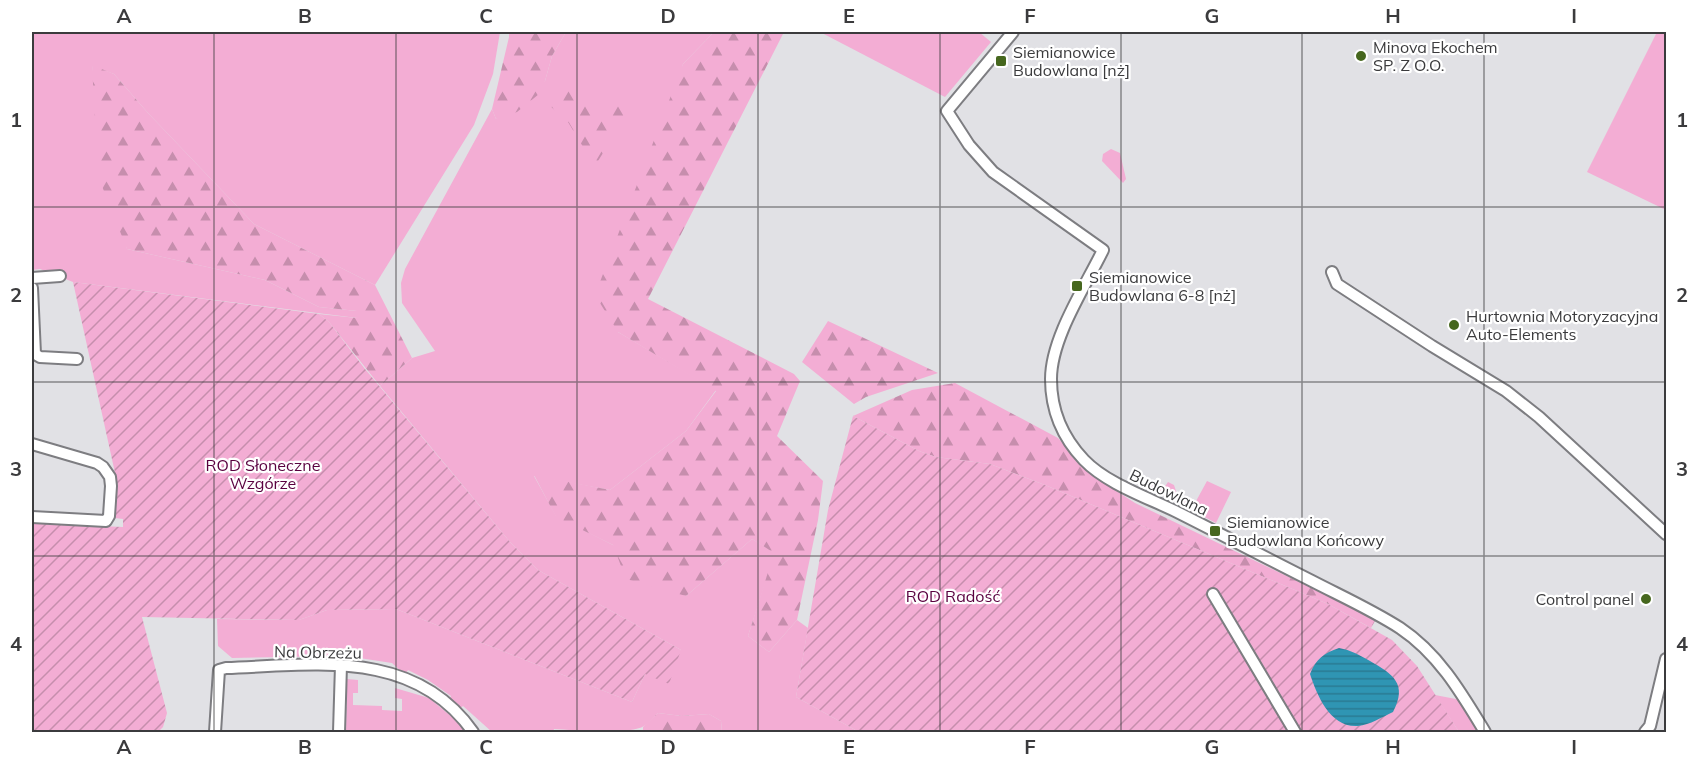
<svg xmlns="http://www.w3.org/2000/svg" width="1698" height="764" font-family="Mulish,sans-serif">
<defs>
<pattern id="forest-firs" width="22" height="20" patternUnits="userSpaceOnUse" patternTransform="scale(1.5)"><rect width="22" height="20" fill="#f3add4"/><path d="M5 1l3.5 6h-7zM16 11l3.5 6h-7z" fill="#c68ead"/></pattern>
<pattern id="garden-furrows" width="10" height="10" patternUnits="userSpaceOnUse" patternTransform="scale(1.5)"><rect width="10" height="10" fill="#f3add4"/><path d="M-1 1l2-2M0 10L10 0M9 11l2-2" fill="none" stroke="#c68ead"/></pattern>
<pattern id="water-rules" width="6" height="5" patternUnits="userSpaceOnUse" patternTransform="scale(1.5)"><rect width="6" height="5" fill="#2f95b3"/><path d="M0 2.5h6" fill="none" stroke="#297b93"/></pattern>
</defs>
<rect width="100%" height="100%" fill="#e1e1e5"/>
<g fill="#f3add4">
<path d="M32,32H500L493,74L474,125L375,285L254,224L148,113L114,74L92,66L127,249L265,280L319,307L357,311V318L73,282L40,269L32,270Z"/>
<path d="M566,32H714L683,64L618,332L716,390L686,431L610,490L534,476L556,516L613,545L686,596L752,539L775,553L748,636L769,652L797,620L808,628L796,697L859,732H722L721,721L709,714L682,716L658,713C654,717 649,723 644,726C630,735 572,730 554,729L553,732H492L463,706L458,710L448,702L451,696L428,680L408,670L405,675L392,663L346,656L232,658L218,646L217,619L299,620L327,610L396,609L632,702L645,674L681,650L538,570L510,542L380,386L412,358L435,351L402,303L401,283L405,269L492,109L496,119L545,81L552,56Z"/>
<path d="M820,32H979L991,42L945,97Z"/>
<path d="M1657,32H1666V210L1587,172Z"/>
<path d="M1111,149L1120,153L1126,179L1123,183L1102,161L1103,154Z"/>
<path d="M1207,481L1231,492L1216,523L1149,488L1150,484L1155,483L1164,488L1168,482L1174,485L1177,494L1195,503Z"/>
<path d="M347,679L358,680V693H353V705L382,706V710L402,711V699L395,698V688L429,698L457,721L465,732H346Z"/>
<path d="M1435,695L1461,700L1481,732H1459Z"/>
</g>
<g fill="url(#forest-firs)">
<path d="M509,32H566L552,56L545,81L539,94L517,112L496,119L492,109L509,37Z"/>
<path d="M714,32H784L648,299L794,374L800,381L777,436L823,481L818,520L797,620L769,652L748,636L774,553L752,539L686,596L626,579L613,545L556,517L534,475L610,490L686,431L716,391L618,332L595,295L683,64Z"/>
<path d="M92,65L114,74L148,113L254,224L375,285L412,358L380,386L329,322L319,314L357,318V311L319,307L265,280L127,249L98,176Z"/>
<path d="M573,88L596,107L605,110L628,103L634,108C635,124 622,128 608,134L603,153L598,161L591,160L568,122L549,105C554,93 559,89 573,88Z"/>
<path d="M828,321L938,373L866,397L854,404L802,362Z"/>
<path d="M955,383L1058,438L1089,473L1135,503L1345,604L1375,621L1371,628L1328,604L1045,485L990,464L936,457L919,451L853,416L912,390Z"/>
<path d="M658,713L682,716L709,714L721,721L722,732H643V727Z"/>
</g>
<g fill="url(#garden-furrows)">
<path d="M73,282L319,314L329,322L365,369L510,542L538,570L681,650L669,684L645,674L632,702L396,609L327,610L299,620L142,617L167,713L163,727L158,732H32V523L123,527V519L115,518L117,482Z"/>
<path d="M853,416L919,451L936,457L990,464L1045,485L1328,604L1392,640L1417,666L1459,732H859L796,697L828,510Z"/>
</g>
<path fill="url(#water-rules)" d="M1339,648C1351,650 1359,655 1370,661C1393,674 1408,684 1393,712C1382,717 1370,725 1358,726C1330,728 1317,695 1310,674C1316,659 1324,653 1339,648Z"/>
<g fill="none" stroke-linecap="round" stroke-linejoin="round">
<g stroke="#7d7d81" stroke-width="14">
<g id="minor">
<path d="M1013,32L947,111L969,145L993,172L1103,250C1085,287 1051,338 1051,379C1051,410 1063,438 1084,460C1106,483 1146,497 1175,511C1221,534 1266,558 1312,581C1341,596 1372,610 1400,628C1439,654 1462,694 1485,732"/>
<path d="M1332,272L1337,284L1432,346L1506,391L1539,417L1666,534"/>
<path d="M32,278L60,276"/>
<path d="M32,288L35,354L40,357L77,359"/>
<path d="M32,444L97,463L103,467L110,477L111,486L109,516L106,521L32,517"/>
<path d="M1213,594L1295,732"/>
<path d="M215,732L219,670L226,668C315,665 414,648 473,732"/>
<path d="M339,732L341,665"/>
<path d="M1645,732L1650,726L1666,659"/>
</g>
</g>
<use href="#minor" stroke="#fff" stroke-width="10"/>
</g>
<path fill="none" stroke="#3b3b3d" stroke-width="1.5" stroke-opacity="0.55" d="M214,32V732M396,32V732M577,32V732M758,32V732M940,32V732M1121,32V732M1302,32V732M1484,32V732M32,207H1666M32,382H1666M32,556H1666"/>
<g fill="#46671e" stroke="#fff" stroke-width="2">
<circle cx="1361" cy="56" r="6"/>
<rect x="995" y="55" width="12" height="12" rx="3"/>
<rect x="1071" y="280" width="12" height="12" rx="3"/>
<circle cx="1454" cy="325" r="6"/>
<rect x="1209" y="525" width="12" height="12" rx="3"/>
<circle cx="1646" cy="599" r="6"/>
</g>
<g text-anchor="middle" dominant-baseline="central" stroke-width="4.5" stroke-linejoin="round" paint-order="stroke">
<g font-size="16" fill="#3b3b3d" stroke="#fff" text-anchor="start">
<text x="1373" y="47">Minova Ekochem<tspan x="1373" dy="18">SP. Z O.O.</tspan></text>
<text x="1013" y="52">Siemianowice<tspan x="1013" dy="18">Budowlana [nż]</tspan></text>
<text x="1089" y="277">Siemianowice<tspan x="1089" dy="18">Budowlana 6-8 [nż]</tspan></text>
<text x="1466" y="316">Hurtownia Motoryzacyjna<tspan x="1466" dy="18">Auto-Elements</tspan></text>
<text x="1227" y="522">Siemianowice<tspan x="1227" dy="18">Budowlana Końcowy</tspan></text>
<text x="1634" y="599" text-anchor="end">Control panel</text>
</g>
<g font-size="16" fill="#59003f" stroke="#fff">
<text x="263" y="465">ROD Słoneczne<tspan x="263" dy="18">Wzgórze</tspan></text>
<text x="953" y="596">ROD Radość</text>
</g>
<g font-size="16" fill="#3b3b3d" stroke="#fff">
<text transform="translate(1169 492) rotate(26)">Budowlana</text>
<text transform="translate(318 652) rotate(1)">Na Obrzeżu</text>
</g>
</g>
<rect width="1698" height="764" fill="none" stroke="#ffffff" stroke-width="66"/>
<rect x="33" y="33" width="1632" height="698" fill="none" stroke="#3b3b3d" stroke-width="2"/>
<g font-size="20" text-anchor="middle" font-weight="bold" fill="#3b3b3d">
<text x="124" y="23">A</text>
<text x="305" y="23">B</text>
<text x="486" y="23">C</text>
<text x="668" y="23">D</text>
<text x="849" y="23">E</text>
<text x="1030" y="23">F</text>
<text x="1212" y="23">G</text>
<text x="1393" y="23">H</text>
<text x="1574" y="23">I</text>
<text x="16" y="127">1</text>
<text x="1682" y="127">1</text>
<text x="16" y="302">2</text>
<text x="1682" y="302">2</text>
<text x="16" y="476">3</text>
<text x="1682" y="476">3</text>
<text x="16" y="651">4</text>
<text x="1682" y="651">4</text>
<text x="124" y="754">A</text>
<text x="305" y="754">B</text>
<text x="486" y="754">C</text>
<text x="668" y="754">D</text>
<text x="849" y="754">E</text>
<text x="1030" y="754">F</text>
<text x="1212" y="754">G</text>
<text x="1393" y="754">H</text>
<text x="1574" y="754">I</text>
</g>
</svg>
